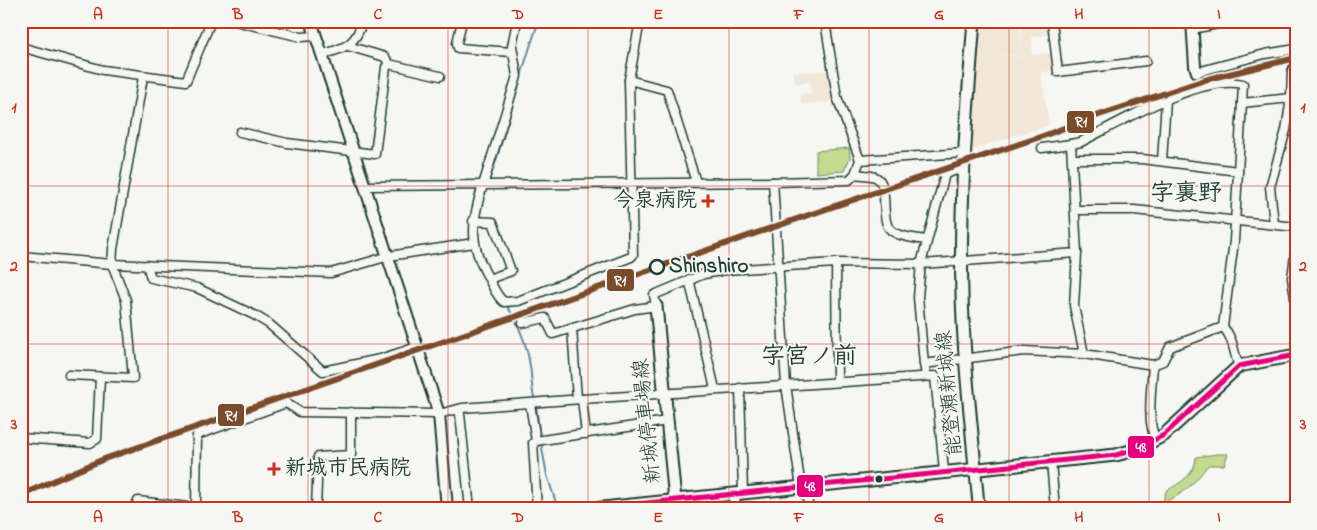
<svg xmlns="http://www.w3.org/2000/svg" width="1317" height="530" font-family="'Indie Flower','Klee One',sans-serif">
<rect width="100%" height="100%" fill="#f6f6f2"/>
<filter id="ink" filterUnits="userSpaceOnUse"><feTurbulence type="fractalNoise" baseFrequency=".02" numOctaves="2"/><feDisplacementMap in="SourceGraphic" scale="10" xChannelSelector="R" yChannelSelector="G"/><feConvolveMatrix kernelMatrix="1 2 1 2 8 2 1 2 1" color-interpolation-filters="sRGB"/></filter>
<g filter="url(#ink)">
<g fill="#f2e6d7">
<path d="M979,21H1022L1019,56L997,54L1019,57L1023,21H1048L1049,34L1032,37V55L1052,53L1054,70L1041,73L1049,125L971,150Z"/>
<path d="M830,71L835,101L802,104L800,94L811,93L810,81L795,84L793,72Z"/>
</g>
<g fill="#c3db91" stroke="#718c62">
<path d="M849,148L850,158L844,171L816,173V151Z"/>
<path d="M1217,454H1228L1224,465H1208C1197,480 1182,497 1163,502L1166,491C1180,483 1195,475 1196,457Z"/>
</g>
<g fill="none" stroke-linecap="round" stroke-linejoin="round">
<g stroke="#638aa2" stroke-width="2">
<path d="M488,183C508,130 519,74 539,21"/>
<path d="M506,304C518,323 527,344 530,366C532,377 531,390 535,401"/>
<path d="M536,406L540,438"/>
<path d="M541,443L547,475L558,509"/>
</g>
<g stroke="#1f3d34" stroke-width="11">
<g id="minor">
<path d="M235,21L301,37L316,36"/>
<path d="M462,21L457,43L458,48L512,52"/>
<path d="M517,21L512,46L517,76L483,185L773,182"/>
<path d="M1052,21L1058,72L1146,61"/>
<path d="M1192,29L1234,21"/>
<path d="M348,46L385,57L389,64L440,76"/>
<path d="M21,47L103,70L186,81L211,21"/>
<path d="M323,54C344,49 357,44 362,21"/>
<path d="M1197,72L1265,54L1296,49"/>
<path d="M629,80L667,90L696,182"/>
<path d="M1242,103L1291,98L1292,70L1296,66"/>
<path d="M240,132L287,143L375,154L386,67L389,64"/>
<path d="M1042,148L1071,144"/>
<path d="M1074,159H1142L1238,171"/>
<path d="M860,160L964,153"/>
<path d="M1162,161L1166,100"/>
<path d="M855,174C861,175 869,175 875,177C890,182 880,217 889,228C897,237 914,238 925,240"/>
<path d="M365,186L483,185C471,222 469,245 489,279C493,287 497,297 504,302L518,301L631,257L633,255L629,80L640,21"/>
<path d="M1075,210H1134L1296,227"/>
<path d="M473,221L493,222L511,271L489,279"/>
<path d="M1274,224L1270,187L1286,130L1291,98L1296,97"/>
<path d="M1296,248L1292,278L1296,305"/>
<path d="M1077,253L1074,306L1084,354"/>
<path d="M21,256L112,264L331,273L389,256L474,243"/>
<path d="M836,263L837,382"/>
<path d="M147,265L151,278L197,288L254,315L269,324L323,371L380,359L417,347"/>
<path d="M689,279L715,389"/>
<path d="M523,323L545,318L553,334L635,309L656,306L654,295L704,274L726,270L836,263L921,264L1077,253L1071,144L1081,142C1120,122 1201,74 1243,84L1242,103L1234,241L1223,327C1234,338 1233,352 1239,366"/>
<path d="M572,328L577,399"/>
<path d="M924,364L918,297L921,264L945,174L963,168"/>
<path d="M1153,365L1163,361L1170,347L1223,327"/>
<path d="M69,375L133,378L126,300L112,264L113,249L143,77"/>
<path d="M926,375L924,364L1024,351L1084,354L1153,365C1152,385 1146,423 1156,440"/>
<path d="M740,388L743,493"/>
<path d="M582,399L586,434"/>
<path d="M530,404L536,441"/>
<path d="M458,411L460,414L470,509"/>
<path d="M21,438L90,443L97,439L100,377"/>
<path d="M1051,461L1055,509"/>
<path d="M133,509L138,501L196,508L197,435L286,403L300,412L439,414L462,408L582,399L935,376L944,471"/>
<path d="M316,509L318,457L351,455V412"/>
<path d="M537,509L533,443L536,441L667,421"/>
<path d="M809,509L805,486L800,481L786,385L773,182L849,180L855,174L860,160L837,97L825,21"/>
</g>
</g>
<g stroke="#1f3d34" stroke-width="14">
<g id="tertiary">
<path d="M311,21L439,414L447,509"/>
<path d="M1192,21L1195,66L1197,72"/>
<path d="M975,468L979,509"/>
<path d="M734,494L735,509"/>
<path d="M588,509L675,500"/>
</g>
</g>
<g stroke="#1f3d34" stroke-width="15">
<g id="secondary">
<path d="M974,21C966,121 958,220 963,320C965,370 971,419 975,468"/>
<path d="M656,306L675,500L1116,455L1137,449L1164,435L1239,366L1296,355"/>
</g>
</g>
<use href="#minor" stroke="#f6f6f2" stroke-width="8"/>
<use href="#tertiary" stroke="#f6f6f2" stroke-width="10"/>
<use href="#secondary" stroke="#f6f6f2" stroke-width="11"/>
<g stroke="#f6f6f2" stroke-width="9">
<path id="bus-1" d="M588,509L1116,455L1137,449L1164,435L1239,366L1296,355"/>
</g>
<use href="#bus-1" stroke="#e5007d" stroke-width="5"/>
<g stroke="#f6f6f2" stroke-width="10">
<path id="rail-1" d="M21,495L104,459L829,208L1043,136L1090,118L1208,79L1296,58"/>
</g>
<use href="#rail-1" stroke="#7a4b2a" stroke-width="6"/>
</g>
</g>
<path fill="none" stroke="#c8321e" stroke-width="1" stroke-opacity="0.55" d="M168,21V509M308,21V509M448,21V509M588,21V509M729,21V509M869,21V509M1009,21V509M1149,21V509M21,186H1296M21,344H1296"/>
<g fill="#c8321e" stroke="#f6f6f2" stroke-width="2">
<path d="M705.5 193.5h5v5h5v5h-5v5h-5v-5h-5v-5h5z"/>
<path d="M271.5 461.5h5v5h5v5h-5v5h-5v-5h-5v-5h5z"/>
</g>
<circle fill="#f6f6f2" stroke="#1f3d34" stroke-width="2.5" cx="657" cy="267" r="7"/>
<circle fill="#1f3d34" stroke="#f6f6f2" stroke-width="2" cx="879" cy="479" r="4.5"/>
<g text-anchor="middle" dominant-baseline="central" stroke-width="4" stroke-linejoin="round" paint-order="stroke">
<g font-size="21" font-weight="bold" fill="#1f3d34" stroke="#f6f6f2" text-anchor="end">
<text x="697" y="201">今泉病院</text>
<text x="285" y="469" text-anchor="start">新城市民病院</text>
</g>
<g font-size="21" font-weight="bold" fill="#1f3d34" stroke="#f6f6f2" text-anchor="start">
<text x="669" y="267">Shinshiro</text>
</g>
<g font-size="21" fill="#1f3d34" stroke="#f6f6f2">
<text transform="translate(950 393) rotate(-95)">能登瀬新城線</text>
<text transform="translate(648 421) rotate(-96)">新城停車場線</text>
</g>
<g font-size="24" font-weight="bold" fill="#1f3d34" stroke="#f6f6f2">
<text x="1186" y="194">字裏野</text>
<text x="809" y="357">字宮ノ前</text>
</g>
</g>
<g stroke="#f6f6f2" stroke-width="2">
<rect x="1066" y="110" width="29" height="24" rx="5" fill="#7a4b2a"/>
<rect x="606" y="268" width="29" height="24" rx="5" fill="#7a4b2a"/>
<rect x="217" y="403" width="28" height="24" rx="5" fill="#7a4b2a"/>
<rect x="1127" y="435" width="28" height="24" rx="5" fill="#e5007d"/>
<rect x="796" y="474" width="28" height="24" rx="5" fill="#e5007d"/>
</g>
<g font-size="14" text-anchor="middle" font-weight="bold" fill="#fff">
<text x="1081" y="126">R1</text>
<text x="620" y="285">R1</text>
<text x="231" y="420">R1</text>
<text x="1141" y="452">48</text>
<text x="810" y="491">48</text>
</g>
<rect width="1317" height="530" fill="none" stroke="#f6f6f2" stroke-width="55"/>
<rect x="28" y="28" width="1262" height="474" fill="none" stroke="#c8321e" stroke-width="2"/>
<g font-size="16" text-anchor="middle" font-weight="bold" fill="#c8321e">
<text x="98" y="19">A</text>
<text x="238" y="19">B</text>
<text x="378" y="19">C</text>
<text x="518" y="19">D</text>
<text x="658" y="19">E</text>
<text x="799" y="19">F</text>
<text x="939" y="19">G</text>
<text x="1079" y="19">H</text>
<text x="1219" y="19">I</text>
<text x="14" y="112">1</text>
<text x="1303" y="112">1</text>
<text x="14" y="271">2</text>
<text x="1303" y="271">2</text>
<text x="14" y="429">3</text>
<text x="1303" y="429">3</text>
<text x="98" y="522">A</text>
<text x="238" y="522">B</text>
<text x="378" y="522">C</text>
<text x="518" y="522">D</text>
<text x="658" y="522">E</text>
<text x="799" y="522">F</text>
<text x="939" y="522">G</text>
<text x="1079" y="522">H</text>
<text x="1219" y="522">I</text>
</g>
</svg>
